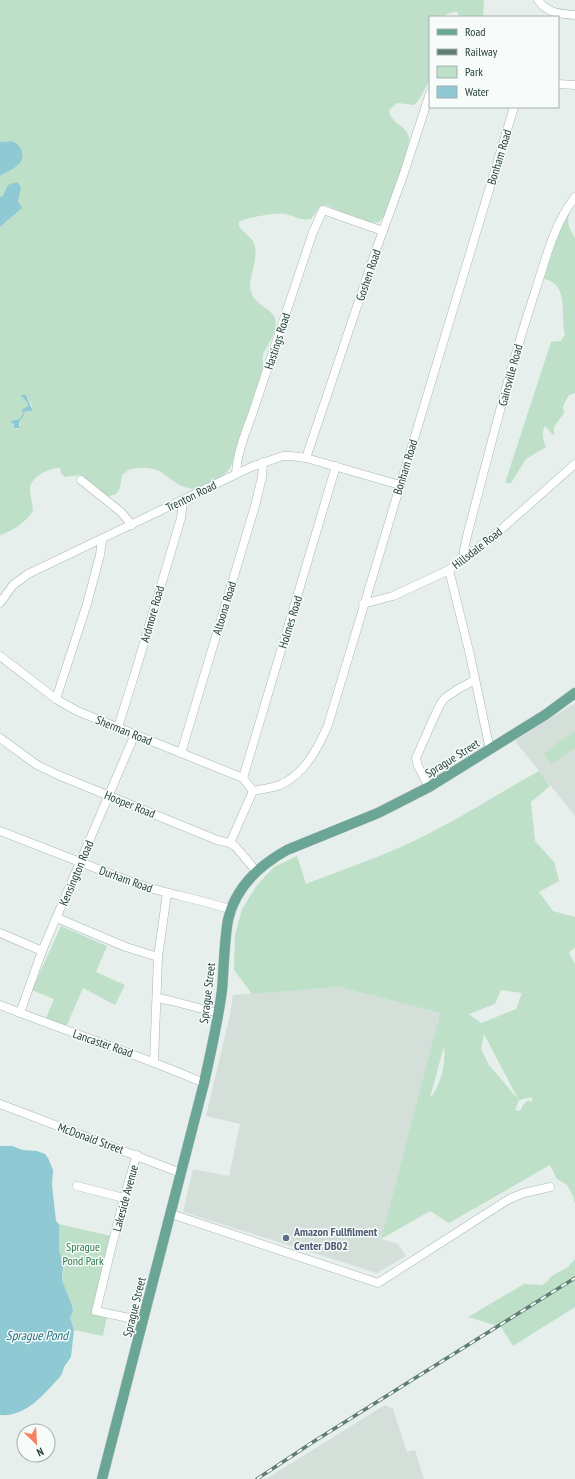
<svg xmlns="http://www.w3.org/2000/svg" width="575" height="1479" font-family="'PT Sans Narrow',sans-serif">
<rect width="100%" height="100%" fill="#e6efeb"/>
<g fill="#d4dfda">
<path d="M575,703V816L515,741Z"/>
<path d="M339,987L440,1013L381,1239L398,1244L406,1256L377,1273L183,1212L193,1169L229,1176L240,1124L206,1116L230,1015L233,995Z"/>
<path d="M385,1405L393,1409L407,1452L415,1450L424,1479H266Z"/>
</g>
<g fill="#bfe0c8" fill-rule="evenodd">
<path d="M0,0H484L483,17H460L457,12C450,11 446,16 441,17C437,18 433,17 430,17V80L418,101L414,105L397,103L389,110C390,123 406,125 409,137C411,148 389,200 385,215L379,222C365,226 338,209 325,205L319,208L311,219C301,221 294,216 286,214C280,212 243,218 239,222V226C243,232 250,236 253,241C261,258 247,278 251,292C256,308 276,308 276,324C275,335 269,343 264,352C261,358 264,364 263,370C258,392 248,412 241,433C237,444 235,463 227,472C220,479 206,485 197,488C182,492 169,476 157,470C149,467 139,468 130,469L122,475L120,488L116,494L107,497L92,486L83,477L79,475L65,477L61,474L60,468C49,468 31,476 30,489C30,496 33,504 33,511C26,522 13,531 0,535V227C8,221 14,215 20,206L17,197L20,193L7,191L3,196L0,197V176L3,174L11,141L0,142ZM20,395H26L32,406L31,411H25L24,415L19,422L21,428L17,429L10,421C18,419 23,419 23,409L28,406L27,402Z"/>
<path d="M571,210C566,221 568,227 575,238V393L569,395L563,406L564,413L554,427V436L545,426C541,434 543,440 546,447L526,459L511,483H505L551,342L561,341L565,334C560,315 570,284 544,279L561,225Z"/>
<path d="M575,731V748L552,764L544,753Z"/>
<path d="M539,771L550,786L531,802L535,841L554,862L559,881L539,892L553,911L575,917V947L569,953L575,964V1204L573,1196L567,1185L557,1179L550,1165L449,1223L430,1211L381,1239L440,1013L339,987L252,994L234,970L235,935L242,909L257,885L274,867L297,856L306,884C347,868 389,854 428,834C466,815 501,792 539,771ZM501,990L522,993L516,1009L481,1023L469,1014L495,1004ZM484,1034L518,1099L489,1065L481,1049ZM444,1046C446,1063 441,1085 430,1098ZM532,1097V1102L528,1100L523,1105L520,1111L515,1110L519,1100Z"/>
<path d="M61,926L107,946L96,972L125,985L115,1005L83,988L66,1027L46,1018L54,999L32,990Z"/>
<path d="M59,1224L111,1236L93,1313L107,1316L103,1336L74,1330L70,1318L73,1311L62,1280C65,1270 60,1260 59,1250C58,1242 58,1232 59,1224Z"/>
<path d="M575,1259V1307L513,1346L501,1327L468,1317L524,1284L542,1285L548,1281L550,1277L568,1267Z"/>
</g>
<g fill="#8ec9d4">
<path d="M11,141C20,143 27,156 19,164C14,169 6,172 0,176V142Z"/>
<path d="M17,182L21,187L18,201L22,208L0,227V197L3,196L8,185Z"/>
<path d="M20,395H26L32,409V411H25L24,415L19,422V426L21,428H14V425L10,421L19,419L23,414L22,409L23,408V409L28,406L27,402Z"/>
<path d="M0,1146H12L23,1150L37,1151L45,1154L48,1158L53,1170L52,1185L56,1221L59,1224V1250L63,1266L62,1280L72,1306L73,1311L70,1318L74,1330L71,1357L64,1367L62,1374L59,1378C43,1395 26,1417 0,1415Z"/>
</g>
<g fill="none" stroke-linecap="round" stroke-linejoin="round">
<g stroke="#a8b8b2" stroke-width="9">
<g id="minor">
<path d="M538,0C547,13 560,14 575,15"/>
<path d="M558,84L575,85"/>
<path d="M306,458L376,250L403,176L430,93"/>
<path d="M236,474C237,452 246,432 253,412L313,232L323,210L383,231"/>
<path d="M81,480L121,512L132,525"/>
<path d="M464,558V550L467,536C489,453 509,370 536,289C546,258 554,224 575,197"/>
<path d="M449,570L470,655L490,750"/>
<path d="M0,603L13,585L28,574L251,467L283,456H291L306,458L400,485"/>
<path d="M363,604L393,596L449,570L497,533L575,464"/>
<path d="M0,656L56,699L77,711L243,778L253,791"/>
<path d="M56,699L87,604L100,555L102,540"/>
<path d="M118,727L135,673L181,518L183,500"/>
<path d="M0,738L37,765L58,775L217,840L230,843L235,846L256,871"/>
<path d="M181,753L255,506L262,477L263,462"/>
<path d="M243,778L336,466"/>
<path d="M429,787L418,766L416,758L435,715L441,703L445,698L458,689L475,680"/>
<path d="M253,791C262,789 272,788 280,785C305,774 318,748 328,725L514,107"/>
<path d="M0,831L134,883C166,894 200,899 232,910"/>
<path d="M230,843L253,791"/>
<path d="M57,918L126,947L158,957"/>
<path d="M0,933L42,951"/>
<path d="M157,998L172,1001L218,1013"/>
<path d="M0,1005C68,1032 137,1054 204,1083"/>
<path d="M20,1013L42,951L135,734"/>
<path d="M154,1061L158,957L167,893"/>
<path d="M0,1104L181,1173"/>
<path d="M137,1155C120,1206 109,1259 96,1311L143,1321"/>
<path d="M77,1186L124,1198"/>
<path d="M171,1214L378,1283L509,1199L524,1193L550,1187"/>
</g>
</g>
<g stroke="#c2cac8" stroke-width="11">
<path id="major" d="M102,1479L204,1083C211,1052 218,1021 222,990C224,967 224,943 228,920C235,888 260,865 287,850L378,813L429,787L545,715L575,693"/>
</g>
<use href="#minor" stroke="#fff" stroke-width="8"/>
<use href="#major" stroke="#6aa596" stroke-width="10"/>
<g stroke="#5f7d75" stroke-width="3.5">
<path id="rail" d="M257,1479L313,1442L575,1278"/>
</g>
<use href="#rail" stroke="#f7fbf9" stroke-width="2" stroke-dasharray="6" stroke-linecap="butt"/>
</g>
<circle fill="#5c6f8a" stroke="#f7fbf9" stroke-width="1.5" cx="286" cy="1238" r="4"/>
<g text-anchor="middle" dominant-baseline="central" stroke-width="3" stroke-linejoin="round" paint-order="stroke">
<g font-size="12" fill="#24423a" stroke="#f7fbf9">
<text transform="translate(499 157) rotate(-73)">Bonham Road</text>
<text transform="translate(368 275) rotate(-71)">Goshen Road</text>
<text transform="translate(277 341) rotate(-72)">Hastings Road</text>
<text transform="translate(510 375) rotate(-75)">Gainsville Road</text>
<text transform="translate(405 467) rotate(-73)">Bonham Road</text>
<text transform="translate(191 496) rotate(-26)">Trenton Road</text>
<text transform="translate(477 548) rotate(-38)">Hillsdale Road</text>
<text transform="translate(224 608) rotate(-73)">Altoona Road</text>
<text transform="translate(152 614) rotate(-74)">Ardmore Road</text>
<text transform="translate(290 622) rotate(-73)">Holmes Road</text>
<text transform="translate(124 730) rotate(22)">Sherman Road</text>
<text transform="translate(452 758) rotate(-32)">Sprague Street</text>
<text transform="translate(130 804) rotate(22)">Hooper Road</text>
<text transform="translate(76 873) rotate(-67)">Kensington Road</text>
<text transform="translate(126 879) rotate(20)">Durham Road</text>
<text transform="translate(207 993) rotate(-83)">Sprague Street</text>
<text transform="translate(103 1043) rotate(19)">Lancaster Road</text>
<text transform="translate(91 1138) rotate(20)">McDonald Street</text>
<text transform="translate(125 1198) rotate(-75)">Lakeside Avenue</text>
<text transform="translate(134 1307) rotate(-76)">Sprague Street</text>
</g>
<g font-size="12" font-weight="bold" fill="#4e5e75" stroke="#f7fbf9" text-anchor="start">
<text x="294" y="1231">Amazon Fullfilment<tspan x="294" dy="14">Center DB02</tspan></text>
</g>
<g font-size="12" fill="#2d7a4b" stroke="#f7fbf9">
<text x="83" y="1246">Sprague<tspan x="83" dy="14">Pond Park</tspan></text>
</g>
<g font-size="13" font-style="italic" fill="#1c6f80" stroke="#f7fbf9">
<text x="37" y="1335">Sprague Pond</text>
</g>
</g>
<rect x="429" y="16" width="130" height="92" fill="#f7fbf9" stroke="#a3b1ad"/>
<rect x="437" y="29" width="20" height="6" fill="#6aa596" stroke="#a3b1ad"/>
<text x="465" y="36" font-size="12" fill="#24423a">Road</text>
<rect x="437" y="49" width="20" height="6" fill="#5f7d75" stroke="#a3b1ad"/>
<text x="465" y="56" font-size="12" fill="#24423a">Railway</text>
<rect x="437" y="66" width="20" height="12" fill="#bfe0c8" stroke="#a3b1ad"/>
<text x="465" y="76" font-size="12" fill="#24423a">Park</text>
<rect x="437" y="86" width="20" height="12" fill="#8ec9d4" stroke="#a3b1ad"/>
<text x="465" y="96" font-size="12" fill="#24423a">Water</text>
<g transform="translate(36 1443) rotate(155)"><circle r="19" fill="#f7fbf9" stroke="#a3b1ad"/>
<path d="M0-3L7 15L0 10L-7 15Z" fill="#f4845f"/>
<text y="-6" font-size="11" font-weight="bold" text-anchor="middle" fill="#24423a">N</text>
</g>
</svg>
